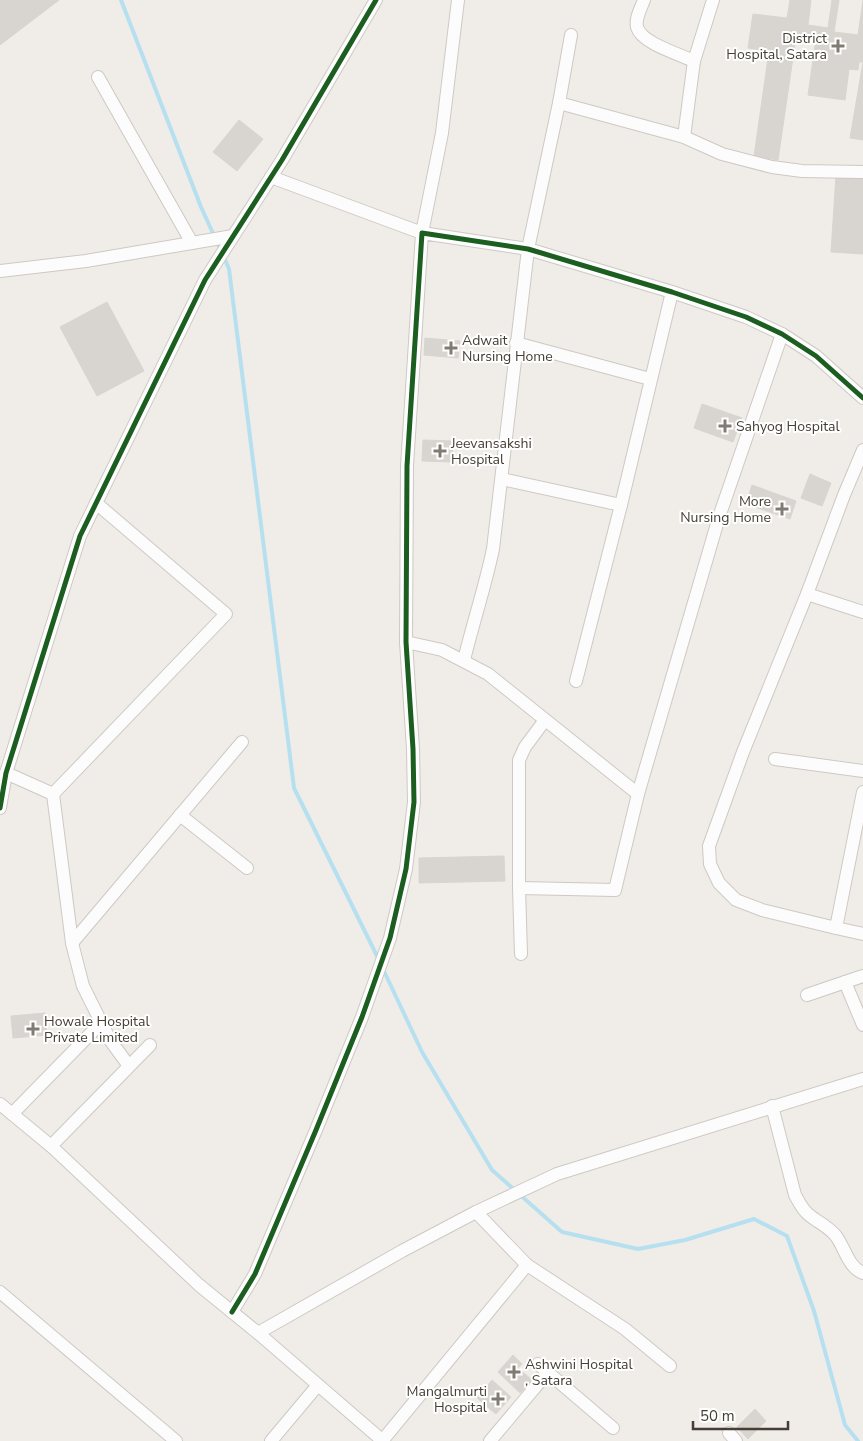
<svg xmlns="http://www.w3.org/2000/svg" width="863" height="1441" font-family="'Nunito Sans',sans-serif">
<rect width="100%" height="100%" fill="#f0ede8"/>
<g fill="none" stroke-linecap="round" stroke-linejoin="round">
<g stroke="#b6e0f0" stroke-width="4">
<path d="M121,0L201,207L221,251"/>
<path d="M224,257L229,269L294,788L379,960"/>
<path d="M383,969L422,1052L492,1170L562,1232L638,1249L685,1240L754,1219L787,1236L814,1311L845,1425L858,1441"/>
</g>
</g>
<g fill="#d8d4cf" stroke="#d8d4ce">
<path d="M0,0H59L0,45Z"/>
<path d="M790,0H811L808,25L828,28L832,0H839L834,32L858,35L863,0V140L850,138L863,62H859L858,70L849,69L845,100L808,95L816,39L796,37L778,160L754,156L769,51L748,48L753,14L787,18Z"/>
<path d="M239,120L263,139L237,171L213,152Z"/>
<path d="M836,175L863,177V254L831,252Z"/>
<path d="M107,302L144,371L97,396L60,327Z"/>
<path d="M425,338L460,341L458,358L424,355Z"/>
<path d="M702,404L742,418L733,442L694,428Z"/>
<path d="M423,440L453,441L452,462L422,461Z"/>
<path d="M810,474L831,483L822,506L801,498Z"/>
<path d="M752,485L796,501L790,519L746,504Z"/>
<path d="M504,856L505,881L419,883V858Z"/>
<path d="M45,1013L47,1035L13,1038L11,1016Z"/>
<path d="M513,1355L522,1364L518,1368L532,1380L520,1393L498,1372Z"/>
<path d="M492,1380L511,1397L496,1414L477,1398Z"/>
<path d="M755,1409L766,1421L748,1439L737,1427Z"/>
</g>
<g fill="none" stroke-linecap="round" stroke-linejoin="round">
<g stroke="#cdc9c4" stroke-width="14">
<g id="minor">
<path d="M644,0C641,8 635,18 637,27C641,43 679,54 694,61"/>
<path d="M98,77L192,243"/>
<path d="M559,103L684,137L722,154L772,167L802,171L863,172"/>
<path d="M684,137L694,61L713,0"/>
<path d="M271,177L422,233L442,133L458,0"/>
<path d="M0,271L86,261L233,236"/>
<path d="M516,343L650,379"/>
<path d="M863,450L844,495L807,594L743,752L709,846L710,864L719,883L736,900L762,910L836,928L863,792"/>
<path d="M502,479L621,505"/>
<path d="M807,594L863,612"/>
<path d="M406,642L442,650L488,674L638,794L615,890L519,888"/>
<path d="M464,660C473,623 485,587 493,549L528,249L559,103L571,35"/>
<path d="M576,681L621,505L672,292"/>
<path d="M775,759L863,771"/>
<path d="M6,773L53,794L72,943L83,986L110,1040L129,1066"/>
<path d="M53,794L226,614L96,503"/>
<path d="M638,794L719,517L782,334"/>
<path d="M0,808L6,773L80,536L205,280L282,160L376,0"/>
<path d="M180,815L247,868"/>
<path d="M836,928L863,934"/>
<path d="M72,943L242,742"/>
<path d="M521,954L519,888V760L525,747L545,720"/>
<path d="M845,982L863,1025"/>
<path d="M807,995L863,976"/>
<path d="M0,1104L51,1146L199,1285L258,1333L383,1441"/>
<path d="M772,1106L795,1195C799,1202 802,1209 808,1214C817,1222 828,1226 836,1236C845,1248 848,1267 863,1273"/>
<path d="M12,1114L101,1023"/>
<path d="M51,1146L150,1045"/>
<path d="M527,1265L625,1329L670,1366"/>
<path d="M0,1292L176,1441"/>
<path d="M232,1312L255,1274L316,1130L362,1017L390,938L406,869L414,802L413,749L406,642L407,466L422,233L528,249L672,292L746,317L782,334L816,356L863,398"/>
<path d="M258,1333L402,1251L476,1212L557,1174L863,1079"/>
<path d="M538,1364L613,1428"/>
<path d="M729,1433L736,1441"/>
<path d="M271,1441L318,1385"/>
<path d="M382,1441L527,1265L476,1212"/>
<path d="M490,1441L548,1372"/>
</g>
</g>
<use href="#minor" stroke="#fdfcfc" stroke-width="12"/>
<g stroke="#fff" stroke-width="8">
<g id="cycleway">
<path d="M0,808L6,773L80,536L205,280L282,160L376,0"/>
<path d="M232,1312L255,1274L316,1130L362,1017L390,938L406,869L414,802L413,749L406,642L407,466L422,233L528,249L672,292L746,317L782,334L816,356L863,398"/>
</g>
</g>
<use href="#cycleway" stroke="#1b5e20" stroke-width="5"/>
</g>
<g fill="#827b73" stroke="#fff" stroke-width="2">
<path d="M835.5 38.5h5v5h5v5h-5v5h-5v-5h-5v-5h5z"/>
<path d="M448.5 340.5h5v5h5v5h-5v5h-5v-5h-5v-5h5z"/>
<path d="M722.5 418.5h5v5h5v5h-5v5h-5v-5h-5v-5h5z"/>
<path d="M437.5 443.5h5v5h5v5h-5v5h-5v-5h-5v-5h5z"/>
<path d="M779.5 501.5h5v5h5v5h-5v5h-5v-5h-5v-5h5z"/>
<path d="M30.5 1021.5h5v5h5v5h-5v5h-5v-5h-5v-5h5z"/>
<path d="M511.5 1364.5h5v5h5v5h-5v5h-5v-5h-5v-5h5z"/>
<path d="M495.5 1391.5h5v5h5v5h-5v5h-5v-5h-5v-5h5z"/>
</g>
<g text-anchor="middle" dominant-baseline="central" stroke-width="4" stroke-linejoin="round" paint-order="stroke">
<g font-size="14" fill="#463d34" stroke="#fff" text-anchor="start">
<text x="827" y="38" text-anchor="end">District<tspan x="827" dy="16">Hospital, Satara</tspan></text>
<text x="462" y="340">Adwait<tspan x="462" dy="16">Nursing Home</tspan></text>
<text x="736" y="426">Sahyog Hospital</text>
<text x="451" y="443">Jeevansakshi<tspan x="451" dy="16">Hospital</tspan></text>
<text x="771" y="501" text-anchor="end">More<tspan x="771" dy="16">Nursing Home</tspan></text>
<text x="44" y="1021">Howale Hospital<tspan x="44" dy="16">Private Limited</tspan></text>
<text x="525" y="1364">Ashwini Hospital<tspan x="525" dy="16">, Satara</tspan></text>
<text x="487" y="1391" text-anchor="end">Mangalmurti<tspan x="487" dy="16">Hospital</tspan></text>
</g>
</g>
<path d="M693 1421v8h95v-8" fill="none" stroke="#463d34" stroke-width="2.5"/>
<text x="700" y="1421" font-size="15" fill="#463d34" stroke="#ffffff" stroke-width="4" paint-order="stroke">50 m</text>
</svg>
